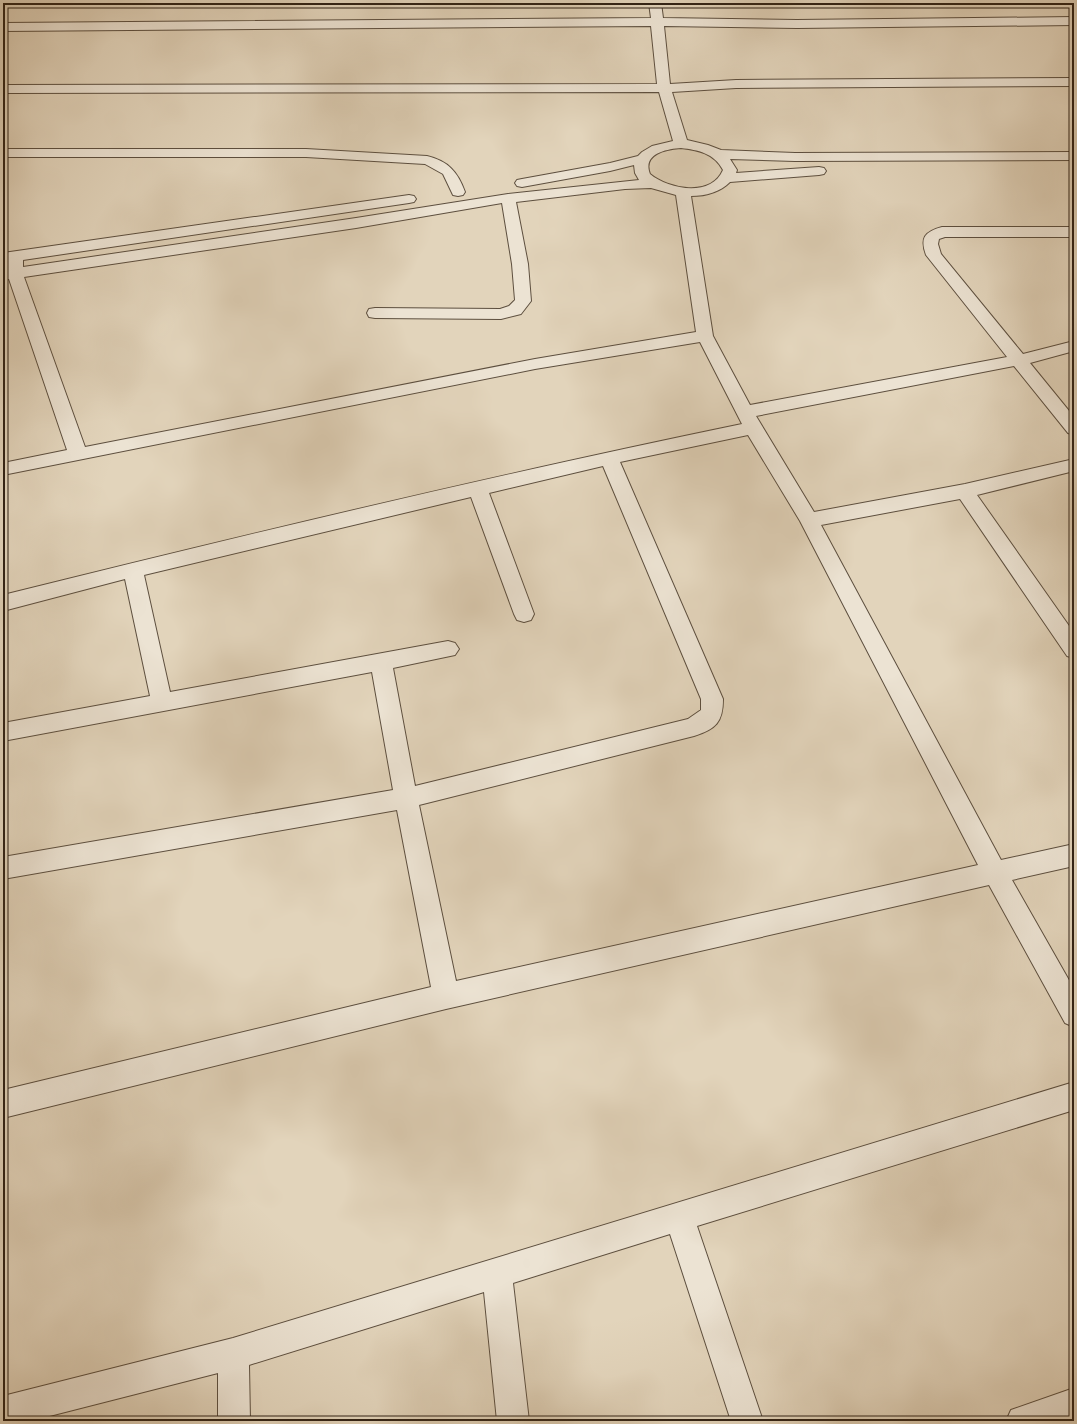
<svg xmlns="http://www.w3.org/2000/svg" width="1077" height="1424" font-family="'Gentium Book Plus',serif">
<rect width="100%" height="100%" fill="#e2d4bb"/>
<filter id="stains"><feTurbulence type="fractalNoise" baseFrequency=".005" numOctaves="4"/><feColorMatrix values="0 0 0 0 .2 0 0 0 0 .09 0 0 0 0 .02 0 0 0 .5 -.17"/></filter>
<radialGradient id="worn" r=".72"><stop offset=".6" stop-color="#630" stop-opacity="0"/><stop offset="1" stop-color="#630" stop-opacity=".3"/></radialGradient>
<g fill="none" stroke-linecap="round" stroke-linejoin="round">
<g stroke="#5d4f3f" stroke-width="2">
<g id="minor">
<path d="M649,3H661L663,18L797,20L1074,17V25L797,28L664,26L670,84L736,80L1074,78V86L736,88L672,92L687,140L708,145L721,150L795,153L1074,152V160L795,161L730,159L737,170L736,173L819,167L824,168L826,171L824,174L819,175L730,182C720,192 706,196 691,196L713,336L750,405L1007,357L926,255C920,238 924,232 942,227H1074V237H945L939,239L938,244L941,254L1023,354L1074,341V351L1030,363L1074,417V435L1068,433L1014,366L756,416L814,512L965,484L1074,459V471L977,495L1074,633V658L1067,656L960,499L821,525L1001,860L1074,844V866L1012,880L1074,989V1027L1065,1023L989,885L446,1009L3,1118V1090L431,987L397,810L3,879V857L393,790L372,672L3,741V723L150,696L125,579L3,611V595C248,534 495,475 742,424L700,342L535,369L3,475V463L67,450L9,279L3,280V270H7V262L3,263V253L409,195L414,196L416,199L414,202L409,203L23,260V267L356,218L508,194L639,180L635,173L634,165L610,171L522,187L517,186L515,183L517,180L522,179L610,163L638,156L642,152L652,146L673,141L659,92L3,93V85L657,84L651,26L3,31V23L651,18ZM681,148C698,150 714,153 723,170C711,198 668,189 650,174C642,154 666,149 681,148ZM651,188L676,195L696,332L535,359L85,447L24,277L356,228L502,203L512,264L515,300L509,306L500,309L375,308L369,309L367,313L369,317L375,318L501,319L521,314L531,301L528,264L516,202L625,189ZM748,435L800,521L978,865L456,981L419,805L694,736C716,729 723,722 723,699L620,462ZM603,466L701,699V710L688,719L415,786L393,668L455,655L459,649L455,643L448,641L170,692L144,575L471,497L514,614L517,620L524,622L531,620L534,614L489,493Z"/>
<path d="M3,149H306L427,156C448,161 458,172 465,192L463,195L458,196L453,195L443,174L425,164L306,157H3Z"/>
<path d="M1074,1082V1110L697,1226L763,1421H731L670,1234L513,1283L529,1421H497L484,1292L249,1365L250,1421H218V1373L30,1421H3V1396L233,1338Z"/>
<path d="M1074,1388V1420L1006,1421L1011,1410Z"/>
</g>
</g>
<use href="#minor" fill="#ece3d3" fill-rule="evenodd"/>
</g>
<rect width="1077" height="1424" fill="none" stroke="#e2d4bb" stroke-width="16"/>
<rect x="4" y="4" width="1069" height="1416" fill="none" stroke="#312316" stroke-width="2"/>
<rect x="8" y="8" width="1061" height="1408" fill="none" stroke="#312316"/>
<rect width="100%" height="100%" filter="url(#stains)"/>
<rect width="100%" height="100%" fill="url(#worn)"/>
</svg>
